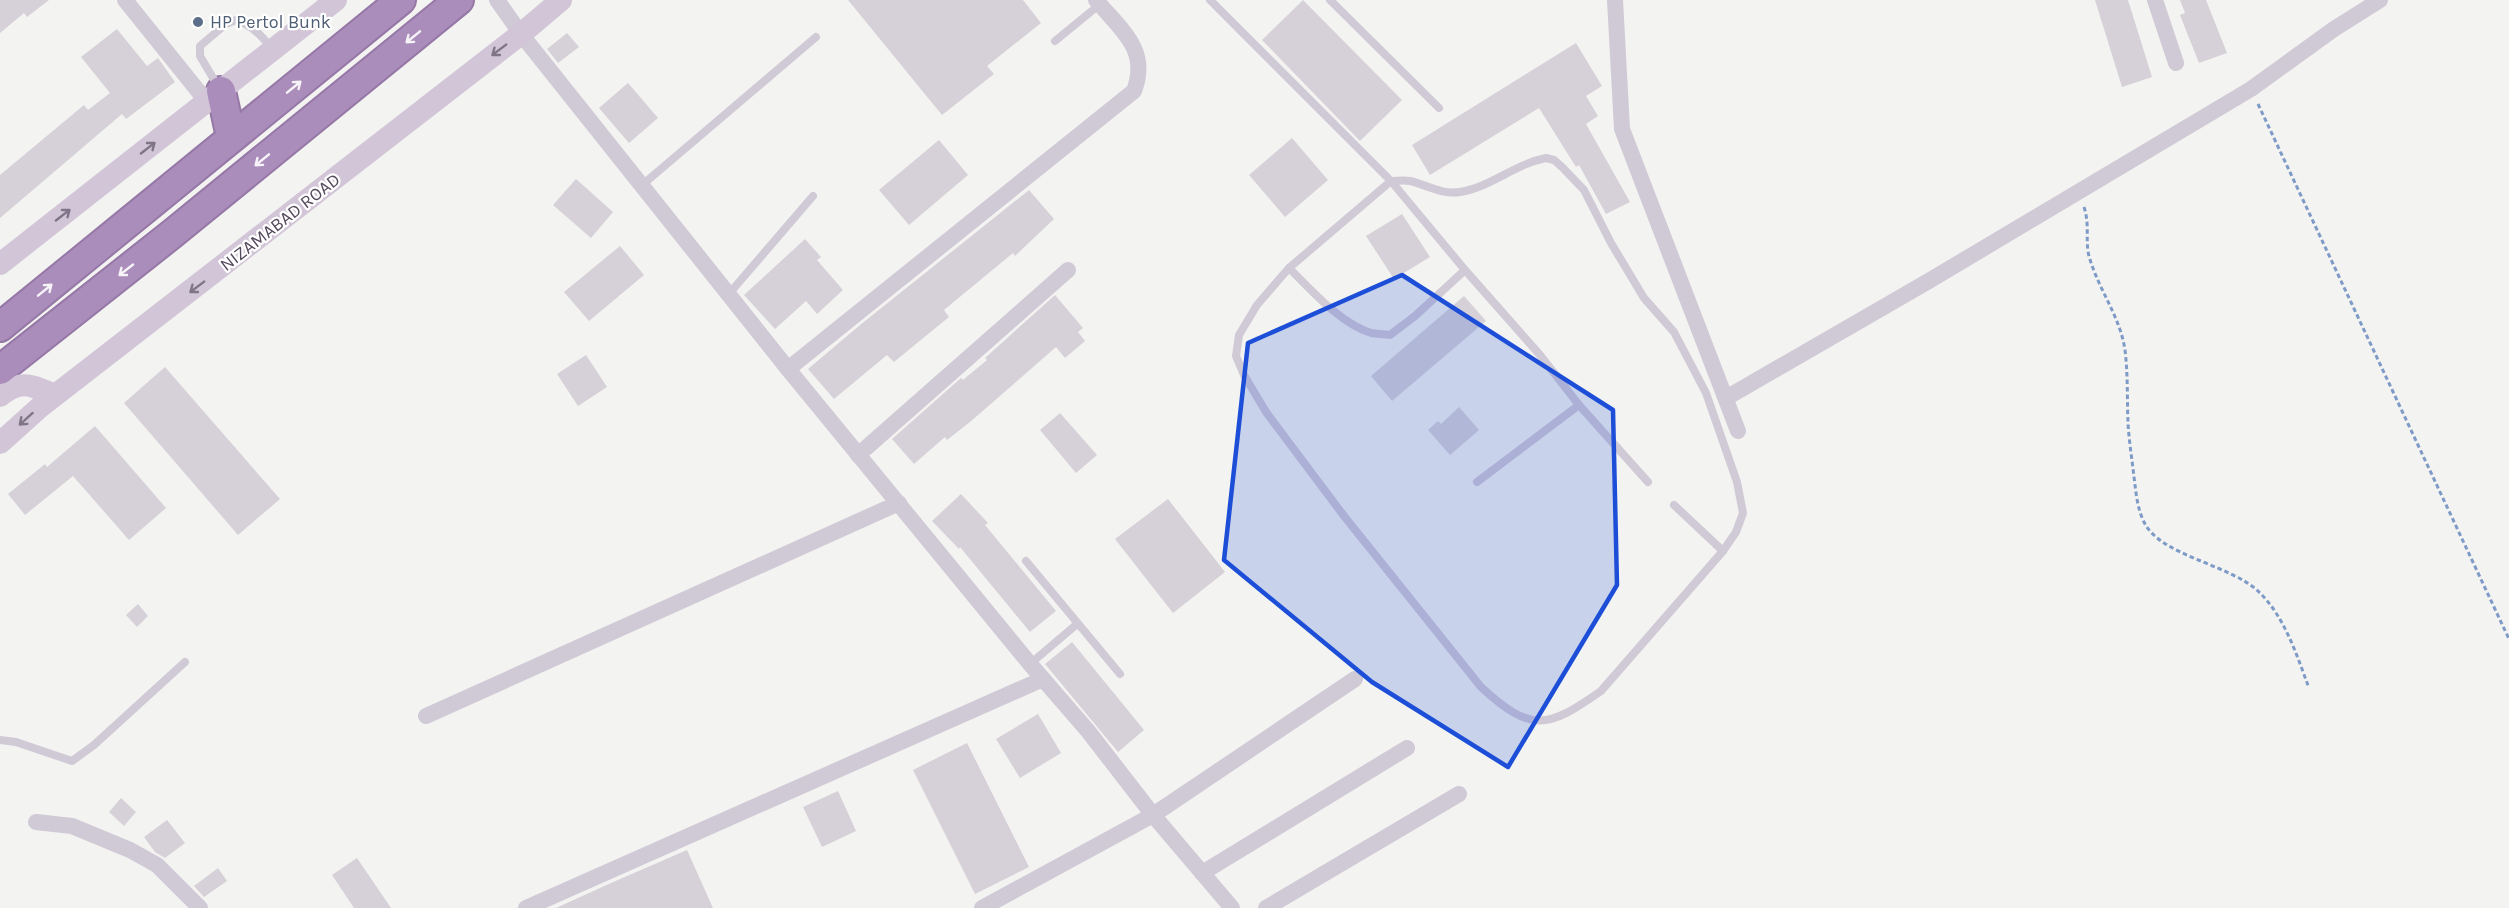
<svg xmlns="http://www.w3.org/2000/svg" width="2509" height="908" font-family="Karla,sans-serif">
<rect width="100%" height="100%" fill="#f3f3f1"/>
<g fill="#d6d1d8">
<path d="M0,0H49L27,17L24,13L0,33Z"/>
<path d="M848,0H1023L1041,23L987,66L994,74L942,115Z"/>
<path d="M1303,0L1402,100L1360,141L1262,40Z"/>
<path d="M2095,0H2128L2152,77L2122,87Z"/>
<path d="M2180,0H2206L2227,53L2199,63L2180,15L2185,13Z"/>
<path d="M117,29L147,66L158,58L175,82L126,119L122,114L0,218V175L84,105L88,110L110,93L81,57Z"/>
<path d="M567,33L579,47L558,63L547,49Z"/>
<path d="M1576,43L1602,86L1586,96L1598,116L1586,124L1630,202L1606,214L1579,165L1576,167L1539,108L1430,175L1412,145Z"/>
<path d="M628,83L658,118L629,143L599,108Z"/>
<path d="M1292,138L1328,180L1285,217L1249,175Z"/>
<path d="M939,140L968,175L909,225L879,190Z"/>
<path d="M576,179L613,212L591,238L553,205Z"/>
<path d="M1029,190L1054,219L1015,256L1013,253L944,310L949,317L922,339L894,362L887,355L834,399L808,369L860,325Z"/>
<path d="M1402,214L1430,257L1394,279L1366,236Z"/>
<path d="M805,239L821,257L817,260L843,290L817,314L806,301L775,329L744,295Z"/>
<path d="M620,246L644,275L589,321L564,292Z"/>
<path d="M1055,295L1083,328L1078,332L1085,341L1065,358L1056,347L970,422L947,440L945,437L914,464L892,439L961,378L963,380L987,360L985,358Z"/>
<path d="M1464,296L1486,321L1392,401L1371,376Z"/>
<path d="M586,355L607,387L578,406L557,374Z"/>
<path d="M165,367L280,499L238,535L124,403Z"/>
<path d="M1459,407L1479,430L1450,455L1428,430L1438,421L1441,424Z"/>
<path d="M1060,413L1097,455L1076,473L1040,430Z"/>
<path d="M95,426L166,508L129,540L73,476L25,515L8,494L45,464L47,467Z"/>
<path d="M961,494L988,523L985,525L1056,611L1030,632L960,547L959,549L932,521Z"/>
<path d="M1168,499L1225,572L1173,613L1115,539Z"/>
<path d="M138,604L148,616L137,627L126,615Z"/>
<path d="M1072,642L1144,730L1118,752L1045,664Z"/>
<path d="M1038,714L1061,753L1020,778L996,739Z"/>
<path d="M967,743L1029,867L975,894L913,770Z"/>
<path d="M838,791L856,831L822,847L803,807Z"/>
<path d="M121,798L136,812L124,826L109,812Z"/>
<path d="M167,820L185,843L165,858L155,852L144,837Z"/>
<path d="M687,850L713,908H556L611,883Z"/>
<path d="M357,858L391,908H354L332,875Z"/>
<path d="M218,868L227,881L204,897L194,886Z"/>
</g>
<g fill="none" stroke-linecap="round" stroke-linejoin="round">
<g stroke="#9678a7" stroke-width="32">
<g id="highway">
<path d="M221,91L231,137"/>
<path d="M0,327L401,0"/>
<path d="M0,370L172,234L459,0"/>
</g>
</g>
<g stroke="#7e9ac7" stroke-width="3" stroke-dasharray="4.5 3" stroke-linecap="butt">
<path d="M2258,104L2509,639"/>
<path d="M2084,207C2090,225 2085,241 2089,256C2098,289 2120,316 2125,350C2128,374 2127,399 2128,423C2129,441 2132,459 2134,477C2136,492 2137,508 2144,522C2160,556 2230,564 2259,592C2285,617 2297,656 2309,688"/>
</g>
<g stroke="#d0c9d6" stroke-width="8">
<path d="M1210,0L1391,181L1465,270L1540,355L1579,405L1648,482"/>
<path d="M1330,0L1439,108"/>
<path d="M1055,41L1099,5"/>
<path d="M219,88L200,56V46L226,24L236,20C253,26 262,36 272,49"/>
<path d="M1546,158L1554,160L1562,167L1584,190L1611,243L1644,298L1674,332L1706,393L1737,482L1743,513L1736,532L1723,551L1601,691C1547,729 1531,733 1481,687L1344,516L1266,412L1244,375L1236,356L1239,335L1257,305L1289,268L1391,181C1397,181 1404,180 1410,181C1427,185 1442,195 1460,192C1491,187 1515,164 1546,158Z"/>
<path d="M641,186L816,37"/>
<path d="M1289,268C1311,290 1341,324 1371,333C1377,334 1384,334 1390,335L1415,316L1465,270"/>
<path d="M728,295L813,196"/>
<path d="M1477,482L1579,405"/>
<path d="M1674,505L1723,551"/>
<path d="M1026,561L1120,674"/>
<path d="M1030,664L1077,624"/>
<path d="M0,740L16,742L72,761L94,745L185,662"/>
</g>
<g stroke="#d0c9d6" stroke-width="16">
<path d="M125,0L207,102"/>
<path d="M497,0L521,34L788,369L1030,664L1088,731L1153,815L1232,908"/>
<path d="M1615,0L1622,129L1738,431"/>
<path d="M2155,0L2176,63"/>
<path d="M788,369L1134,91C1150,49 1120,29 1096,0"/>
<path d="M1726,398L1927,282L2251,89L2334,29L2380,0"/>
<path d="M858,455L1068,270"/>
<path d="M426,716L899,503"/>
<path d="M36,822L72,826L130,850L157,865L200,908"/>
<path d="M1202,873L1407,748"/>
<path d="M526,908L1043,679"/>
<path d="M982,908L1153,815L1355,679"/>
<path d="M1266,908L1459,794"/>
</g>
<g stroke="#d1c5d7" stroke-width="22">
<path d="M0,264L336,0"/>
<path d="M0,396C22,378 32,386 55,395"/>
<path d="M0,443L40,407L521,34L561,0"/>
</g>
<use href="#highway" stroke="#aa8dbb" stroke-width="28"/>
</g>
<defs><path id="oneway-shaft" d="M-6 0H5M1.5-3L5.5 0L1.5 3" fill="none" stroke-width="1.6" stroke-linecap="round" stroke-linejoin="round" transform="scale(1.5)"/></defs>
<g stroke="#f6f4f8">
<use href="#oneway-shaft" transform="translate(413 37) rotate(141)"/>
<use href="#oneway-shaft" transform="translate(294 87) rotate(-39)"/>
<use href="#oneway-shaft" transform="translate(262 160) rotate(141)"/>
<use href="#oneway-shaft" transform="translate(126 270) rotate(142)"/>
<use href="#oneway-shaft" transform="translate(45 290) rotate(-39)"/>
</g>
<g stroke="#807588">
<use href="#oneway-shaft" transform="translate(499 50) rotate(143)"/>
<use href="#oneway-shaft" transform="translate(148 148) rotate(-38)"/>
<use href="#oneway-shaft" transform="translate(63 215) rotate(-38)"/>
<use href="#oneway-shaft" transform="translate(197 287) rotate(143)"/>
<use href="#oneway-shaft" transform="translate(26 419) rotate(138)"/>
</g>
<path fill="#1d4ed8" fill-opacity="0.2" stroke="#1d4ed8" stroke-width="4.5" stroke-linejoin="round" d="M1402,275L1613,410L1617,585L1508,767L1372,682L1224,560L1248,343Z"/>
<circle fill="#5c6f8a" stroke="#fff" stroke-width="2" cx="198" cy="22" r="6"/>
<g text-anchor="middle" dominant-baseline="central" stroke-width="4.5" stroke-linejoin="round" paint-order="stroke">
<g font-size="18" fill="#4e5e75" stroke="#fff" text-anchor="start">
<text x="210" y="22">HP Pertol Bunk</text>
</g>
<g font-size="18" fill="#554a5d" stroke="#fff">
<text transform="translate(280 222) rotate(-38)">NIZAMABAD ROAD</text>
</g>
</g>
</svg>
